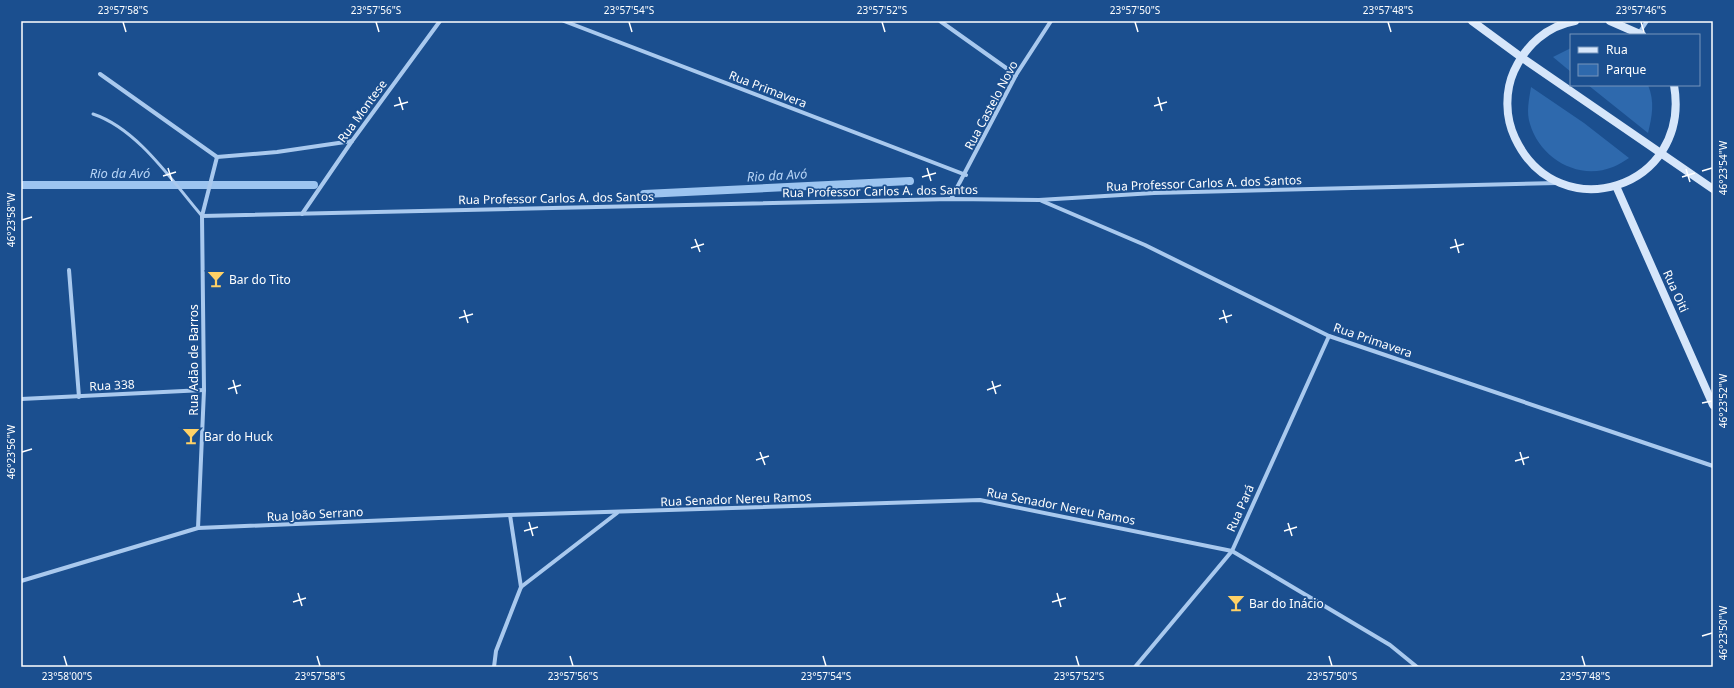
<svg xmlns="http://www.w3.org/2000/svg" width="1734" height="688" font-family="'Noto Sans',sans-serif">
<rect width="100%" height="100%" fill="#1b4f8f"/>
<g fill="#2e69ad">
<path d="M1571,48V72L1553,57Z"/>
<path d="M1588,85H1648C1655,102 1652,116 1648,133Z"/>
<path d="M1531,87L1584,123L1629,158C1624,161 1618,165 1613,167C1578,181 1540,158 1530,124C1526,112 1529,100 1531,87Z"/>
</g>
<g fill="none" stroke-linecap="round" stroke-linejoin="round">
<g stroke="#9cc4f0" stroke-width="8">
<path d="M21,185H314"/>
<path d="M644,194L910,181"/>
</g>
<path stroke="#a9c9ee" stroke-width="3" d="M93,114C138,129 172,181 202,216"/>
<g stroke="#a9c9ee" stroke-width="4">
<path d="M564,21L966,175"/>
<path d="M940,21L1016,75"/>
<path d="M1639,33L1647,21"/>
<path d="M100,74L217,157L277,152L352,141"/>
<path d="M951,199L1016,75L1051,21"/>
<path d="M1042,201L1145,245L1329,336L1713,466"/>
<path d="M302,214L352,141L440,21"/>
<path d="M202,216L951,199L1039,200L1154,193L1557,183"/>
<path d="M69,270L79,397"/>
<path d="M21,399L204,390"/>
<path d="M510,515L521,587"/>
<path d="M198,528L204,390L202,216L217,157"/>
<path d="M21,581L198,528L510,515L980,500L1232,551L1390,645L1417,667"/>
<path d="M494,667L496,651L521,587L617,513"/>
<path d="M1135,667L1232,551L1329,336"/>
</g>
<g stroke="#d6e6fa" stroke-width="8">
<path d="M1472,21L1521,57L1713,189"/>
<path d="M1575,21C1547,26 1526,45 1514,71C1505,91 1505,117 1515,138C1558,230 1692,189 1674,85"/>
<path d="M1610,21L1642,35"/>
<path d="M1616,186L1713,405"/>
</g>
</g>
<path fill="none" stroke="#fff" stroke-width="1.5" d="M123,22L126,32M376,22L379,32M629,22L632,32M882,22L885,32M1135,22L1138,32M1388,22L1391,32M1641,22L1644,32M399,97L403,110M1158,97L1162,111M394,106L408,102M1154,106L1167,102M168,168L172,181M927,168L931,181M1686,169L1690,182M1702,171L1712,168M163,176L176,172M922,177L936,173M1682,177L1695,173M22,220L32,217M695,239L700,252M1455,239L1459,253M691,248L704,244M1450,248L1464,244M464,310L468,323M1223,310L1227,323M459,318L473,314M1219,319L1232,315M233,380L237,394M992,381L996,394M228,389L241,385M987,390L1001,385M1702,403L1712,401M22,452L32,449M760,452L765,465M1520,452L1524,465M756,460L769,456M1515,461L1529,457M529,522L533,536M1288,523L1292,536M524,531L538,527M1284,531L1297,527M298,593L302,606M1057,593L1061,607M293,602L306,598M1052,602L1066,598M1702,636L1712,633M64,656L67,666M317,656L320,666M570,656L573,666M823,656L826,666M1076,656L1079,666M1329,656L1332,666M1582,656L1585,666"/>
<defs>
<g id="bar-bare" transform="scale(1.38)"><path d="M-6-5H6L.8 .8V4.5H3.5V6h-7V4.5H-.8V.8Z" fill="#ffd166" stroke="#1b4f8f" stroke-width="2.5" paint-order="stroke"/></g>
</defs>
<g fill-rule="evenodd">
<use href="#bar-bare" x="216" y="279"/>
<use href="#bar-bare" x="191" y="436"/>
<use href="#bar-bare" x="1236" y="603"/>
</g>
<g text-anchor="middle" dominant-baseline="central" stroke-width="3.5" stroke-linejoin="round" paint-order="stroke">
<g font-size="12" fill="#fff" stroke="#1b4f8f">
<text transform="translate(768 89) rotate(21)">Rua Primavera</text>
<text transform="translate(991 105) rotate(-62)">Rua Castelo Novo</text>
<text transform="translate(362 111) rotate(-54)">Rua Montese</text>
<text transform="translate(1204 183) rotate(-2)">Rua Professor Carlos A. dos Santos</text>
<text transform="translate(880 191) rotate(-1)">Rua Professor Carlos A. dos Santos</text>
<text transform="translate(556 198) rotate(-1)">Rua Professor Carlos A. dos Santos</text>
<text transform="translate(1676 291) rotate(66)">Rua Oiti</text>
<text transform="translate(1373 340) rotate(19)">Rua Primavera</text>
<text transform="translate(193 360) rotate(-90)">Rua Adão de Barros</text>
<text transform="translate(112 385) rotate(-3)">Rua 338</text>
<text transform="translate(736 499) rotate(-2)">Rua Senador Nereu Ramos</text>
<text transform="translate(1061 506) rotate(11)">Rua Senador Nereu Ramos</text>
<text transform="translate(1240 508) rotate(-66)">Rua Pará</text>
<text transform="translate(315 514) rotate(-3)">Rua João Serrano</text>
</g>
<g font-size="12" fill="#fff" stroke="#1b4f8f" text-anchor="start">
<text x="229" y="279">Bar do Tito</text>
<text x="204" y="436">Bar do Huck</text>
<text x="1249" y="603">Bar do Inácio</text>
</g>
<g font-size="13" font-style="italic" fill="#b5d3f5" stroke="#1b4f8f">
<text x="120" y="173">Rio da Avó</text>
<text transform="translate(777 175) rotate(-3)">Rio da Avó</text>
</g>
</g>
<rect width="1734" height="688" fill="none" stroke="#1b4f8f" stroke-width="44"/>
<rect x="1570" y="34" width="130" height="52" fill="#1b4f8f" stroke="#7695bc"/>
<rect x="1578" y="47" width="20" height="6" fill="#d6e6fa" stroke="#7695bc"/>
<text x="1606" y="54" font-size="12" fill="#ffffff">Rua</text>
<rect x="1578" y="64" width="20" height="12" fill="#2e69ad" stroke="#7695bc"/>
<text x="1606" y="74" font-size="12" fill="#ffffff">Parque</text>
<rect x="22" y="22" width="1690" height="644" fill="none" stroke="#fff" stroke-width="1.5"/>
<g font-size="10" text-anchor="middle" fill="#fff">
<text x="123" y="14">23°57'58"S</text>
<text x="376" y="14">23°57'56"S</text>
<text x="629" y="14">23°57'54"S</text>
<text x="882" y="14">23°57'52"S</text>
<text x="1135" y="14">23°57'50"S</text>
<text x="1388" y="14">23°57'48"S</text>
<text x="1641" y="14">23°57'46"S</text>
<text transform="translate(1723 168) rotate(-90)" y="4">46°23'54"W</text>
<text transform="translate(11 220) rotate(-90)" y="4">46°23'58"W</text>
<text transform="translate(1723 401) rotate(-90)" y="4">46°23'52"W</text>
<text transform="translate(11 452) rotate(-90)" y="4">46°23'56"W</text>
<text transform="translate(1723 633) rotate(-90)" y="4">46°23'50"W</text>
<text x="67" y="680">23°58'00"S</text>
<text x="320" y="680">23°57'58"S</text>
<text x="573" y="680">23°57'56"S</text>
<text x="826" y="680">23°57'54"S</text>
<text x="1079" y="680">23°57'52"S</text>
<text x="1332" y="680">23°57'50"S</text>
<text x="1585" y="680">23°57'48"S</text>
</g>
</svg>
